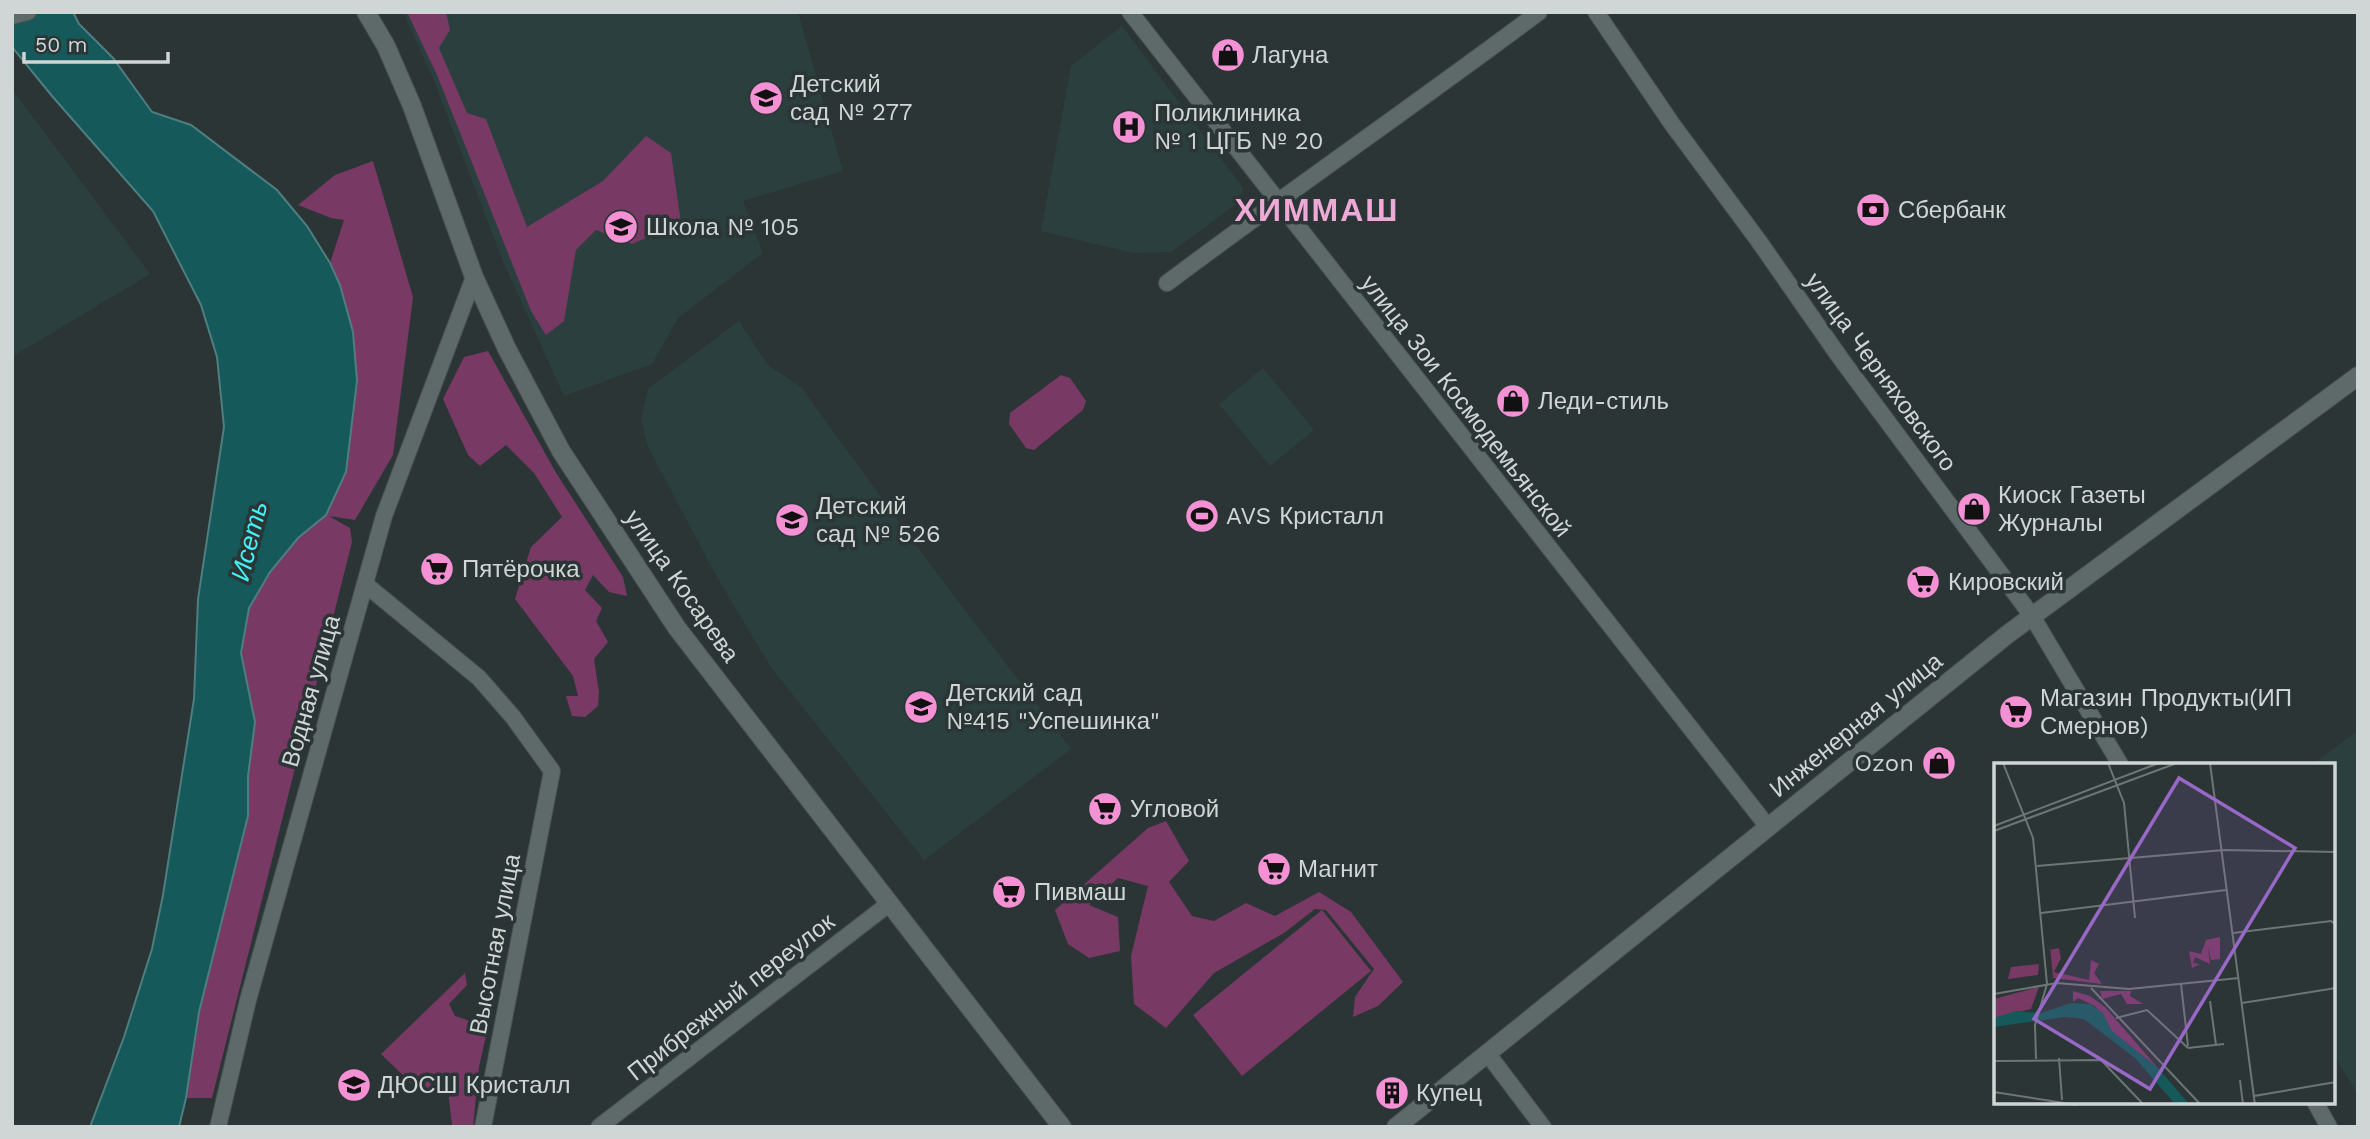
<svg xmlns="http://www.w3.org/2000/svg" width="2370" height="1139" font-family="'Work Sans',sans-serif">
<rect width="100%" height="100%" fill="#2b3535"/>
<g fill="#2c3f3f">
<path d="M403,12H798L843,171L743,201L763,253L678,318L652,364L564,396L502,259L433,78Z"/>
<path d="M1122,26L1243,188L1239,202L1171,252L1133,253L1041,231L1071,66Z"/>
<path d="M12,89L150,274L12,357Z"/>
<path d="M739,321L767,364L801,387L923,555L1071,749L924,860L770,666L718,579L648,447L641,420L648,389Z"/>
<path d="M1263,368L1314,430L1270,466L1219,404Z"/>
<path d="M2358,731V1095L2333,1054V764H2312Z"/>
</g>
<g fill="#783965">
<path d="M407,12H446L450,30L439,48L467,113L486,119L527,227L603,181L646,136L671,153L681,223L632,244L596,230L576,250L564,321L546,335L531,311L437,75Z"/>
<path d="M373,161L413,297L393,455L355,520L329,516L350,528L352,542L212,1098H186L199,1012L248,816L246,683L241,653L249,608L270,572L298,538L326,515L346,472L357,381L353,332L340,285L330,263L344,220L331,218L298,205L335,175Z"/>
<path d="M488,351L555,471L623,577L627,596L609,592L593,575L585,590L602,608L596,621L608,642L594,659L599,692L598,706L585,717L572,716L566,696H578L573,676L515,599L531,547L562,517L534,473L506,445L480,466L468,455L443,399L464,357Z"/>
<path d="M1061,375L1070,378L1086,401L1083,410L1034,450L1026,448L1009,424L1010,413Z"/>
<path d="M1166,821L1189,861L1169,882L1192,916L1214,921L1246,903L1275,916L1319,892L1351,912L1403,982L1378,1006L1353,1017L1355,997L1374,969L1326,910L1315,909L1284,933L1214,973L1166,1028L1134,1004L1131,956L1148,886L1118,878L1089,905L1118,917L1120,951L1089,958L1068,944L1055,910L1148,828Z"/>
<path d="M1322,910L1371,971L1242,1076L1193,1015Z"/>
<path d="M465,973L467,985L449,1004L455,1016L488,1027L479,1067L473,1127H454L452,1125L448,1090L415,1087L381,1054Z"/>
</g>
<path fill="#16595a" stroke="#4e7e7f" stroke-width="2" d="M12,12H73L79,24L113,58L152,112L191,125L277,190L307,226L330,263L340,285L353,332L357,381L346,472L326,515L298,538L270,572L249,608L241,653L255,722L248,776V816L199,1012L186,1098L179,1127H90L124,1037L152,949L163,895L194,699L198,599L224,427L217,357L201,305L153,211L52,96L12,47Z"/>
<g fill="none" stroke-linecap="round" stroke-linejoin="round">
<g stroke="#485051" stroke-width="18">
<g id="street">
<path d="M1130,12L1768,827"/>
<path d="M1596,12L1672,124L1758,240L1841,359L2032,616L2120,764"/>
<path d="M12,16L28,12"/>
<path d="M1167,283C1290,191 1416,104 1539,12"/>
<path d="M365,584L479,678L513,717L552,771L483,1127"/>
<path d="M1487,1053L1543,1127"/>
<path d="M2315,1102L2329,1127"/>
<path d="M218,1127L248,1000L384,516L474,277"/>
<path d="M599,1127L890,903"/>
</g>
</g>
<g stroke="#485051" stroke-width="20">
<g id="secondary">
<path d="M366,12L386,46L412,106L474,277L507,349L561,451L677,628L1062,1127"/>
<path d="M1396,1127L2008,634L2358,376"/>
</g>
</g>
<use href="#street" stroke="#5e6969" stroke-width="16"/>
<use href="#secondary" stroke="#5e6969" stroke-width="18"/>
</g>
<defs>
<g id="shop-disc" transform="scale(1.75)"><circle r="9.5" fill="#f491d5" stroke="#2b3535"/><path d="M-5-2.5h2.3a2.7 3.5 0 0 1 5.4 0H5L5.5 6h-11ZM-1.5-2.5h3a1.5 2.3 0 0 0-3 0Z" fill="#111"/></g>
<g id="school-disc" transform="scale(1.75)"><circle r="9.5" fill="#f491d5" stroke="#2b3535"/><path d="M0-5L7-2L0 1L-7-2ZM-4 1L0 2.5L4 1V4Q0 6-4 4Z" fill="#111"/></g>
<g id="hospital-disc" transform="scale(1.75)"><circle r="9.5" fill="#f491d5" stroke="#2b3535"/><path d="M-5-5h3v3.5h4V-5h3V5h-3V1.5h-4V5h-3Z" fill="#111"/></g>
<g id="bank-disc" transform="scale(1.75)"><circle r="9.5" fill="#f491d5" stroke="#2b3535"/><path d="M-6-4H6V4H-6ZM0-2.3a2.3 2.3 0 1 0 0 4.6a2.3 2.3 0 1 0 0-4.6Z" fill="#111"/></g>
<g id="stadium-disc" transform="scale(1.75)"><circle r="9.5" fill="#f491d5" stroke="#2b3535"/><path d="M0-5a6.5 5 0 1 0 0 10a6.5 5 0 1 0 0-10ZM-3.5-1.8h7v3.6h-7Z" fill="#111"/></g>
<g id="supermarket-disc" transform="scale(1.75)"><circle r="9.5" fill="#f491d5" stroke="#2b3535"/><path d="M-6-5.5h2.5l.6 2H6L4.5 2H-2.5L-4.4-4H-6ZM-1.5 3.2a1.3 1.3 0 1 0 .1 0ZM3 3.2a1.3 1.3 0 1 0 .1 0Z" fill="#111"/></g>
<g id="building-disc" transform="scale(1.75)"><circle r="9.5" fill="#f491d5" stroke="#2b3535"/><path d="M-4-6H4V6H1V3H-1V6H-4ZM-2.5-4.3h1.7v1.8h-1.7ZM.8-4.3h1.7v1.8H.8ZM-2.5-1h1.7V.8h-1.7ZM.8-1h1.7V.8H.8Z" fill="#111"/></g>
</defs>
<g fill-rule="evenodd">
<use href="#shop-disc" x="1228" y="55"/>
<use href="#school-disc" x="766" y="98"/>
<use href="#hospital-disc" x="1129" y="127"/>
<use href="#bank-disc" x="1873" y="210"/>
<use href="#school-disc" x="621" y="227"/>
<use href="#shop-disc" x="1513" y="401"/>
<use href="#shop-disc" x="1974" y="509"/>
<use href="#stadium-disc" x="1202" y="516"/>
<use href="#school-disc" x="792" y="520"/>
<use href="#supermarket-disc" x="437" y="569"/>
<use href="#supermarket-disc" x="1923" y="582"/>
<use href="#school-disc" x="921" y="707"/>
<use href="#supermarket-disc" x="2016" y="712"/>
<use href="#shop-disc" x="1939" y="763"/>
<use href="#supermarket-disc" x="1105" y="809"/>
<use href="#supermarket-disc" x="1274" y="869"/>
<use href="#supermarket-disc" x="1009" y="892"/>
<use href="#school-disc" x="354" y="1085"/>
<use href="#building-disc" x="1392" y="1093"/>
</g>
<g text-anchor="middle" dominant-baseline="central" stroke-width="7" stroke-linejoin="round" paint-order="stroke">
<g font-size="24" fill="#cfd6d5" stroke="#2b3535" text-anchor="start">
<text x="1252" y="55">Лагуна</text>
<text x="790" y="84">Детcкий<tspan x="790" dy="28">сад № 277</tspan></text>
<text x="1154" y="113">Поликлиника<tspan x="1154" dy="28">№ 1 ЦГБ № 20</tspan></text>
<text x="1898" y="210">Сбербанк</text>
<text x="646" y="227">Школа № 105</text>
<text x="1538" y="401">Леди-стиль</text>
<text x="1998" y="495">Киоск Газеты<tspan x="1998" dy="28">Журналы</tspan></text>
<text x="816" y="506">Детcкий<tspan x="816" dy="28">сад № 526</tspan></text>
<text x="1226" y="516">AVS Кристалл</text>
<text x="462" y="569">Пятёрочка</text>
<text x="1948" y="582">Кировский</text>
<text x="946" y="693">Детский сад<tspan x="946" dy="28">№415 "Успешинка"</tspan></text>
<text x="2040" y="698">Магазин Продукты(ИП<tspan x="2040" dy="28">Смернов)</tspan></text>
<text x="1914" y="763" text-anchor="end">Ozon</text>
<text x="1130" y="809">Угловой</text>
<text x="1298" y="869">Магнит</text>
<text x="1034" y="892">Пивмаш</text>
<text x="378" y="1085">ДЮСШ Кристалл</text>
<text x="1416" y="1093">Купец</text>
</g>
<g font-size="24" fill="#cfd6d5" stroke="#2b3535">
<text transform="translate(1881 372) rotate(54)">улица Черняховского</text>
<text transform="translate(1466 406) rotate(52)">улица Зои Космодемьянской</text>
<text transform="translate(682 586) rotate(55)">улица Косарева</text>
<text transform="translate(311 691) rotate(-74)">Водная улица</text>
<text transform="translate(1856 725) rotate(-39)">Инженерная улица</text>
<text transform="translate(495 944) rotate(-79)">Высотная улица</text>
<text transform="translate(731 997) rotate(-38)">Прибрежный переулок</text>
</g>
<g font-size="26" font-style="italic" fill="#42f3f6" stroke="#2b3535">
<text transform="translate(249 541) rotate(-76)">Исеть</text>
</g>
<g font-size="32" font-weight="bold" letter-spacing="2" fill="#eea9d6" stroke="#2b3535">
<text x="1317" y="210">ХИММАШ</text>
</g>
</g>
<g transform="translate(1994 763)">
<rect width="341" height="341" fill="#2b3535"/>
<path d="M226,174V196L217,197L214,184L216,201L201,194L199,200L206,201L198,205L195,188L207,191L212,177ZM56,182V187L65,185L67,195L60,209L95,217L97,197L105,201L100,210L108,221L59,215ZM45,201L44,212L14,216L17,204ZM45,224L37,246L0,255V236ZM79,228L96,233L111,244L164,305L117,268L101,243L84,235L79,239ZM106,228H137L136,233L149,241H133L127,231L108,236Z" fill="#783965"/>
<path d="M77,240L96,241L109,250L118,268L164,305L195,341H181L141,295L90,256L71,254L0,264V255L22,248L47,250Z" fill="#16595a"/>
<path fill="none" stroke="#6d7575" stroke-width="2" d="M9,0L39,75L53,221L41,262L42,296M114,0L130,40L141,155M216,0L261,342M0,63L165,0M0,68L183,0M43,103L230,87L342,89M47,150L232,127M239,170L337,158L342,162M187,221L194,283M97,225L207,342M0,231L63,220L135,226L245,215M216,238L222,282M248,240L342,225M122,255L153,247L194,285M194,285L230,281M65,295L68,337M0,298L107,297L150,342M246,317L249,342M0,329L83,342M260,333L342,319"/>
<path fill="#9868c7" fill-opacity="0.15" stroke="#9868c7" stroke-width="3.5" d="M185,15L301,85L156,326L40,256Z"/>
<rect width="341" height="341" fill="none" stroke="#cfd6d5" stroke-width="3.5"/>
</g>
<rect width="2370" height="1139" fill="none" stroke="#cfd6d5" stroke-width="28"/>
<path d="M24 52v10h144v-10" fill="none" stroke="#cfd6d5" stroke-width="3.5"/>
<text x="35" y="52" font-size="21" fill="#cfd6d5" stroke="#2b3535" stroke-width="5" paint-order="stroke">50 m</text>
</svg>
